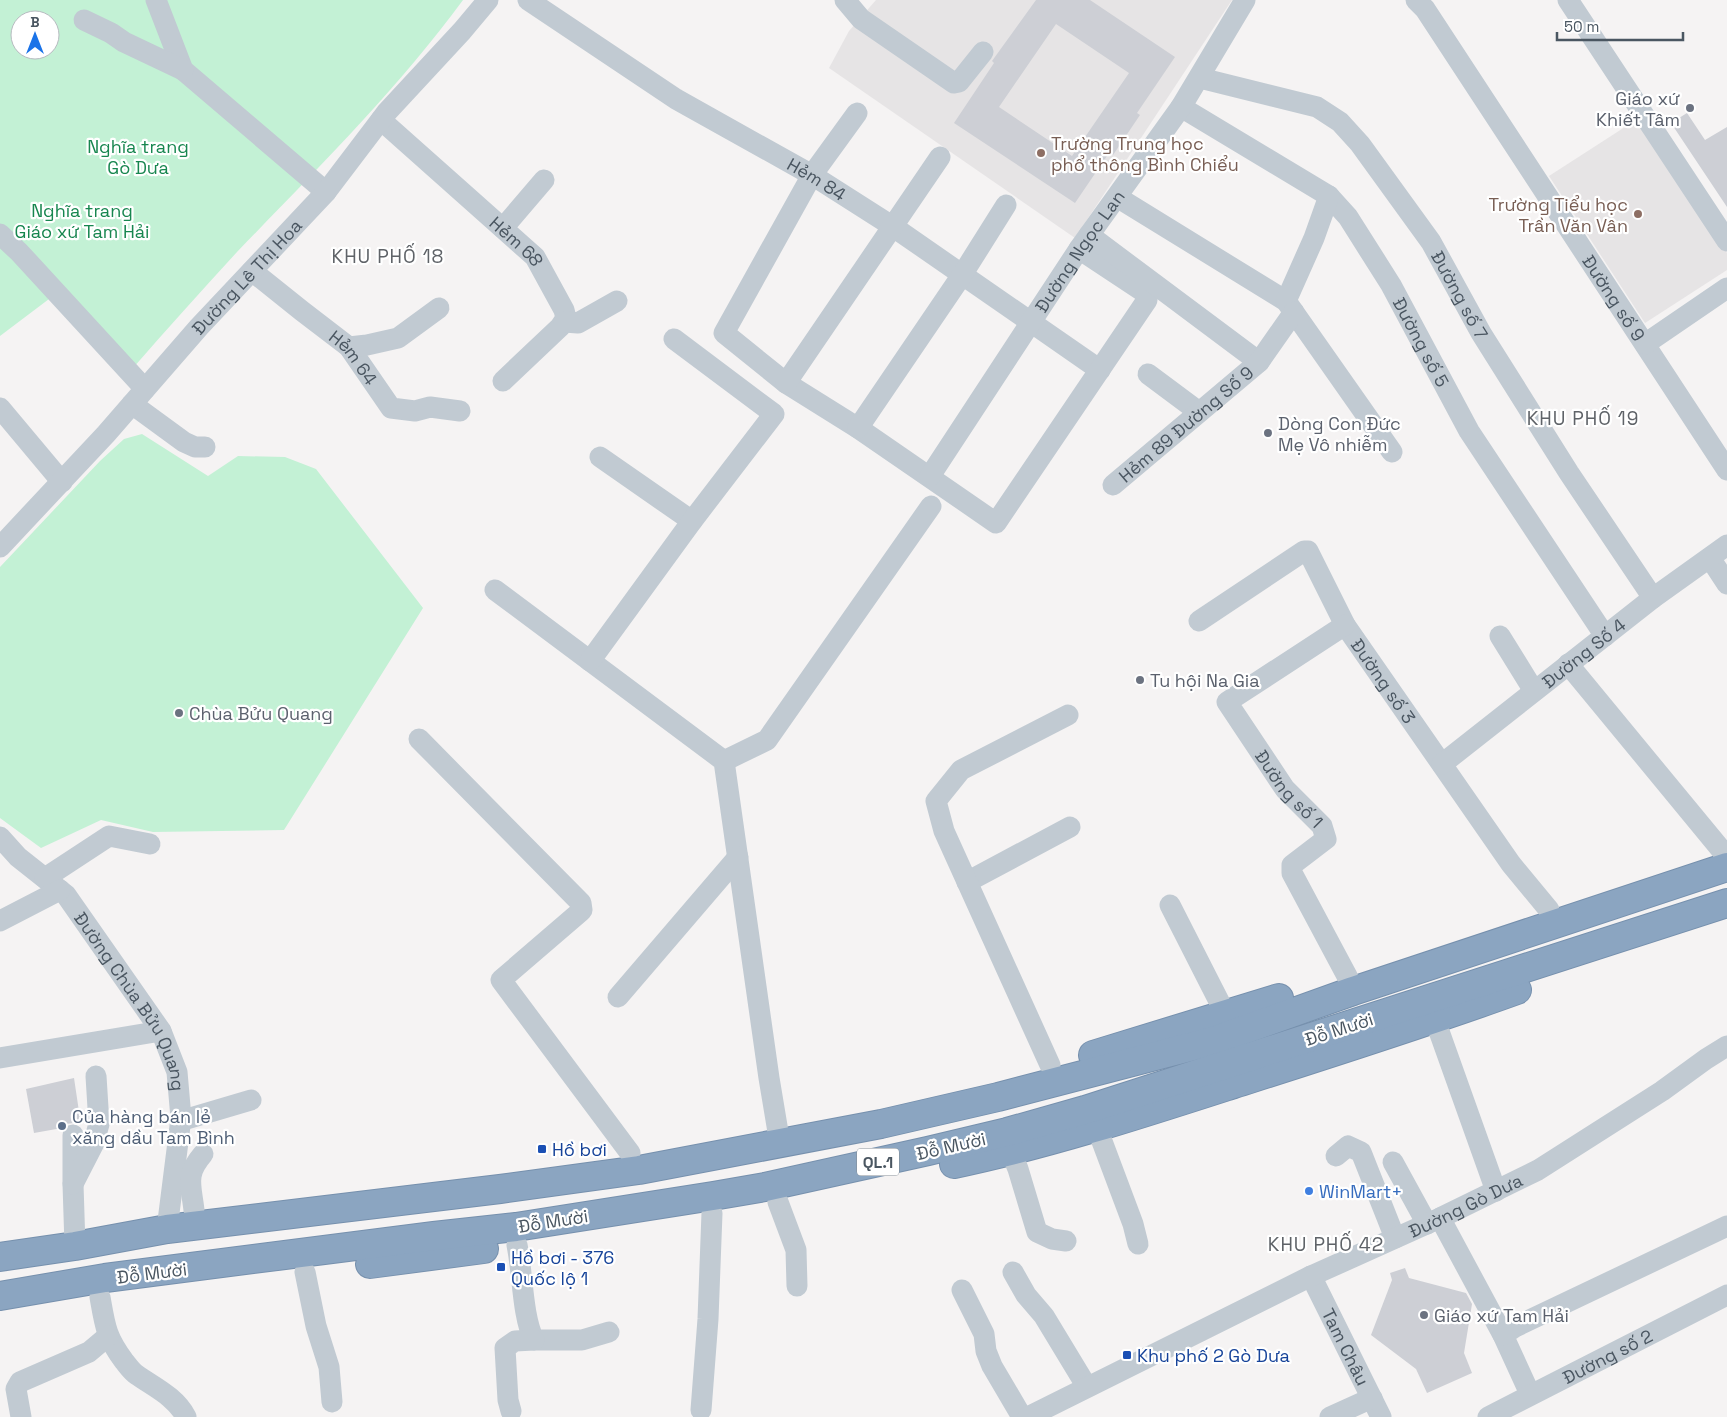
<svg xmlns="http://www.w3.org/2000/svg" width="1727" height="1417" font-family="'Space Grotesk',sans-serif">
<rect width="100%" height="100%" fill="#f5f3f3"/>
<g fill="#e6e4e5">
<path d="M876,0H1232L1075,238L829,68L849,31Z"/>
<path d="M1639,118L1727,253V270L1645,323L1549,176Z"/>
</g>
<g fill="#c3f1d5" fill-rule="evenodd">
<path d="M0,0H463C396,91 315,171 237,252C202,290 167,329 133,368L53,296L0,336ZM20,20H50V50H20Z"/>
<path d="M142,434L208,476L238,456L285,457L316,469L423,608L284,830L153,832L101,820L41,848L0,818V567L100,461L124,439Z"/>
</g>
<g fill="#cdcfd5" fill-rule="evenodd">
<path d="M1036,0H1090L1175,57L1137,113L1140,115L1113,155L1109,153L1075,203L954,123L994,63L992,61ZM1056,24L1129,73L1072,156L999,107Z"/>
<path d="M1687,113L1705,140L1727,127V207L1671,123Z"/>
<path d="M74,1078L81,1125L73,1123L66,1124L62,1128L34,1133L26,1089Z"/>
<path d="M1405,1268L1409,1278L1466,1293L1472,1304L1464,1353L1472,1373L1427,1393L1416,1369L1371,1335L1392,1280L1390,1273Z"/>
</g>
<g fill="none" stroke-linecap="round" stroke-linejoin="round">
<g stroke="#7690ad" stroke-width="30">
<g id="highway">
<path d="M1093,1055L1279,998"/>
<path d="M954,1164C1049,1144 1141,1114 1234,1084C1328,1054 1423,1024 1517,990"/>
<path d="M0,1257L75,1246L167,1229L500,1189L639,1170L881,1124L998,1097L1213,1041L1353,991L1727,867"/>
<path d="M370,1264L484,1249"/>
<path d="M0,1296L105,1278L434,1236L516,1227L713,1196L765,1187L928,1151L1007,1132L1085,1110L1727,903"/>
</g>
</g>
<g stroke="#c1cad2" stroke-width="21">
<path d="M156,0L183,70L326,192"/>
<path id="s1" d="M528,0L676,99L812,175L892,226L1100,370"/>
<path d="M845,0L861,19L954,83L959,82L983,52"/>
<path id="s2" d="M1416,0L1425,9L1727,470"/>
<path d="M1568,0L1727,241"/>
<path d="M84,20L111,33L124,42L183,70"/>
<path id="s3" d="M1200,78L1317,107L1340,122L1360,144L1431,242L1481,333L1569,473L1653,598"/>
<path id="s4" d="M1181,107L1329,196L1348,217L1391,285L1469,431L1605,636"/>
<path d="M857,113L812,175L724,333L786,383L858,428L996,523L1147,300V294L1079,249"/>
<path id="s5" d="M381,120L535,257L564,310L566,318L560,327L503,381"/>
<path d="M1117,197L1286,301L1392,452"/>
<path d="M503,228L544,180"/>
<path d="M0,234L19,252L145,389"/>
<path d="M1089,235L1259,362"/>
<path id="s6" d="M252,271L302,311L349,347L391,408L415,411L430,407L460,411"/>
<path d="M1286,301L1314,238L1329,196"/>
<path d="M564,322L578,323L617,301"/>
<path d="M1645,344L1727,288"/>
<path d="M349,347L367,345L398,338L439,308"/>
<path d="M1148,374L1199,412"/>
<path d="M786,383L940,157"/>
<path d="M132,404L184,442L195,447H205"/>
<path d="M0,408L62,482"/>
<path d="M858,428L962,275L1006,205"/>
<path d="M600,457L692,521"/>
<path id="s7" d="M930,476L1079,249L1181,107L1245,0"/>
<path id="s8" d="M1113,485L1259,362L1294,312"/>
<path id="s9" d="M0,547L106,434L199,327L326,192L386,113L462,31L488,0"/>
<path d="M1710,558L1727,584"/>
<path d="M495,590L724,761L769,1078L780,1144"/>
<path id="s10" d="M1199,621L1304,551H1308L1345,625L1511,864L1549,910"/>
<path id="s11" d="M1345,625L1227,702L1285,789L1322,826L1326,839L1292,865V873L1347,976L1353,991"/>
<path d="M1500,636L1534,691"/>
<path d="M590,661L692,521L774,414L674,339"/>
<path d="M1568,664L1723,852"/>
<path d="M419,739L581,903L582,910L580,912L501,980L630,1153"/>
<path d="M724,761L767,740L931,506"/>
<path id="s12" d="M1442,764L1653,598L1727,545"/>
<path id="s13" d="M0,837L18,857L66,895L161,1031L177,1072L181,1118L167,1229"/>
<path d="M45,878L109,836L150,844"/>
<path d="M967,882L1070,827"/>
<path d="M1170,905L1226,1015"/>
<path d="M0,921L60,890"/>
<path d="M618,997L738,857"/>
<path d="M1435,1020L1496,1191"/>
<path d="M0,1058L161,1031"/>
<path d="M1050,1065L944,831L936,801L961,770L1068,715"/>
<path d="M180,1121L251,1100"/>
<path d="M1097,1128L1133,1224L1138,1244"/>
<path d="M73,1135V1184L75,1246"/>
<path d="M1011,1152L1018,1169L1037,1232L1052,1239L1066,1241"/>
<path d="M1336,1156L1348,1146L1361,1152L1395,1238"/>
<path d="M1393,1162L1427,1224"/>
<path d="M73,1184L93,1145L99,1124L96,1076"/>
<path d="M778,1202L796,1250L797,1286"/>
<path d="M194,1210C191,1184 185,1175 203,1154"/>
<path d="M1440,1218L1503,1335L1530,1394"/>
<path d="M517,1245C523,1274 522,1315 534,1340H582L609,1332"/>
<path d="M305,1272L316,1326L329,1367L332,1402"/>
<path d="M1013,1272L1026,1295L1044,1316L1087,1387"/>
<path id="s14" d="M1311,1276L1381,1417"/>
<path d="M962,1290L984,1334L986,1351L992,1366L1022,1417"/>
<path d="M100,1297C105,1326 106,1337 124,1361C128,1366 132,1372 137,1375C154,1387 176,1397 186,1417"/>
<path d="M1503,1335L1515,1327L1727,1226"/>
<path d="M701,1410L708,1319L712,1213"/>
<path d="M511,1411L508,1400L505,1348L515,1341L534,1340"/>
<path d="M21,1417L16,1389L20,1382L89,1352L108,1336"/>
<path id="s15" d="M1028,1417L1311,1276L1440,1218L1538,1170L1662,1091L1706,1059L1727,1046"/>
<path d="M1330,1417L1372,1398"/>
<path id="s16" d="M1488,1417L1727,1295"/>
</g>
<use href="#highway" stroke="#8ba5c1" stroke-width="28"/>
</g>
<g fill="#6b7280" stroke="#fff" stroke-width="2">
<circle cx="1690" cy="108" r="5"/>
<circle cx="1268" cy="433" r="5"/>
<circle cx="1140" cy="680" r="5"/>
<circle cx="179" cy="713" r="5"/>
<circle cx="1424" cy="1315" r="5"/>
</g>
<g fill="#8d6e63" stroke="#fff" stroke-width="2">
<circle cx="1041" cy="153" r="5"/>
<circle cx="1638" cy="214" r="5"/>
</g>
<circle fill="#5c6f8a" stroke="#fff" stroke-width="2" cx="62" cy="1126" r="5"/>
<g fill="#1a4fb4" stroke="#fff" stroke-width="2">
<rect x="537" y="1144" width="10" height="10" rx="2.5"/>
<rect x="496" y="1262" width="10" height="10" rx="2.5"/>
<rect x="1122" y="1350" width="10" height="10" rx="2.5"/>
</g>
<circle fill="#3f7fe0" stroke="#fff" stroke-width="2" cx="1309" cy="1191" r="5"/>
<g text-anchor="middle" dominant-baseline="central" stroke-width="4.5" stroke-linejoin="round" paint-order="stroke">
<rect fill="#fff" stroke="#808990" stroke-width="1" x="857" y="1148.5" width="42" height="27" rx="4"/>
<g font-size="16" font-weight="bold" fill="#4a5661">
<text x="878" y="1162">QL.1</text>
</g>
<g font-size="18" fill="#5b616d" stroke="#fff" text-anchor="start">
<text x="1680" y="98" text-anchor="end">Giáo xứ<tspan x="1680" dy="21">Khiết Tâm</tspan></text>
<text x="1278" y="423">Dòng Con Đức<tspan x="1278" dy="21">Mẹ Vô nhiễm</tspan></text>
<text x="1150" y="680">Tu hội Na Gia</text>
<text x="189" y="713">Chùa Bửu Quang</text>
<text x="1434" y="1315">Giáo xứ Tam Hải</text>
</g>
<g font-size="18" fill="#785e54" stroke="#fff" text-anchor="start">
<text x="1051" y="143">Trường Trung học<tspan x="1051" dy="21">phổ thông Bình Chiểu</tspan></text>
<text x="1628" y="204" text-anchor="end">Trường Tiểu học<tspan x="1628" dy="21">Trần Văn Vân</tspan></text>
</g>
<g font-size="18" fill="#17864f" stroke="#fff">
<text x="138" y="146">Nghĩa trang<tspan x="138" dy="21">Gò Dưa</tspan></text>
<text x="82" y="210">Nghĩa trang<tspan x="82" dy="21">Giáo xứ Tam Hải</tspan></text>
</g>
<g font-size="18" fill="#4a5661" stroke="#fff">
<text stroke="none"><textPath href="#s1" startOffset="340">Hẻm 84</textPath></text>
<text stroke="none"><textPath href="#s5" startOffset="182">Hẻm 68</textPath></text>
<text stroke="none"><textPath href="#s7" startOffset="270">Đường Ngọc Lan</textPath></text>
<text stroke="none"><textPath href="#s9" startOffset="366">Đường Lê Thị Hoa</textPath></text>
<text stroke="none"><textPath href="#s3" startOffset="359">Đường số 7</textPath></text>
<text stroke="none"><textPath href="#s2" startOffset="358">Đường số 9</textPath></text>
<text stroke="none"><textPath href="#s4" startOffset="346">Đường số 5</textPath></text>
<text stroke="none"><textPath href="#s6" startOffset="134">Hẻm 64</textPath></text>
<text stroke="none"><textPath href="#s8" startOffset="95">Hẻm 89 Đường Số 9</textPath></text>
<text stroke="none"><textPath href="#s12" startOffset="180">Đường Số 4</textPath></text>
<text stroke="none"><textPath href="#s10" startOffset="281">Đường số 3</textPath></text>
<text stroke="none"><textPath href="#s11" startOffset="248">Đường số 1</textPath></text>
<text stroke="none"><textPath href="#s13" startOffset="214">Đường Chùa Bửu Quang</textPath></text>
<text transform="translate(1339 1029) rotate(-18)">Đỗ Mười</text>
<text transform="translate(951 1146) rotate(-13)">Đỗ Mười</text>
<text stroke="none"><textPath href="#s15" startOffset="486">Đường Gò Dưa</textPath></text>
<text transform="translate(553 1221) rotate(-9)">Đỗ Mười</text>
<text transform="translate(152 1273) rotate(-7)">Đỗ Mười</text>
<text stroke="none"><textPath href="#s14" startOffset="79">Tam Châu</textPath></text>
<text stroke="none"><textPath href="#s16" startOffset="134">Đường số 2</textPath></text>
</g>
<g font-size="18" fill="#4e5e75" stroke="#fff" text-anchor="start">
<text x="72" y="1116">Của hàng bán lẻ<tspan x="72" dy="21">xăng dầu Tam Bình</tspan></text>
</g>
<g font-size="18" fill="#164399" stroke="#fff" text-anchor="start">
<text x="552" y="1149">Hồ bơi</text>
<text x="511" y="1257">Hồ bơi - 376<tspan x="511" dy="21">Quốc lộ 1</tspan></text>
<text x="1137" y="1355">Khu phố 2 Gò Dưa</text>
</g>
<g font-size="18" fill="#366cbe" stroke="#fff" text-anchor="start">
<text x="1319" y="1191">WinMart+</text>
</g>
<g font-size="19" letter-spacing="1" fill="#5f6368" stroke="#fff">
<text x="388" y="256">KHU PHỐ 18</text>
<text x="1583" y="418">KHU PHỐ 19</text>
<text x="1326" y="1244">KHU PHỐ 42</text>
</g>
</g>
<g transform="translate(35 35)"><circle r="24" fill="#ffffff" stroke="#b7bbc0"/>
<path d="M0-4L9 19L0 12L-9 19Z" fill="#1a73e8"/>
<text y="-8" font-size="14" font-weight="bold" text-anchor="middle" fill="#4a5661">B</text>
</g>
<path d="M1557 32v8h126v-8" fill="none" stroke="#4a5661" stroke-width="2.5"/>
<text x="1564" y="32" font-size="15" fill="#4a5661" stroke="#ffffff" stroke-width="4" paint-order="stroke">50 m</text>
</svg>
